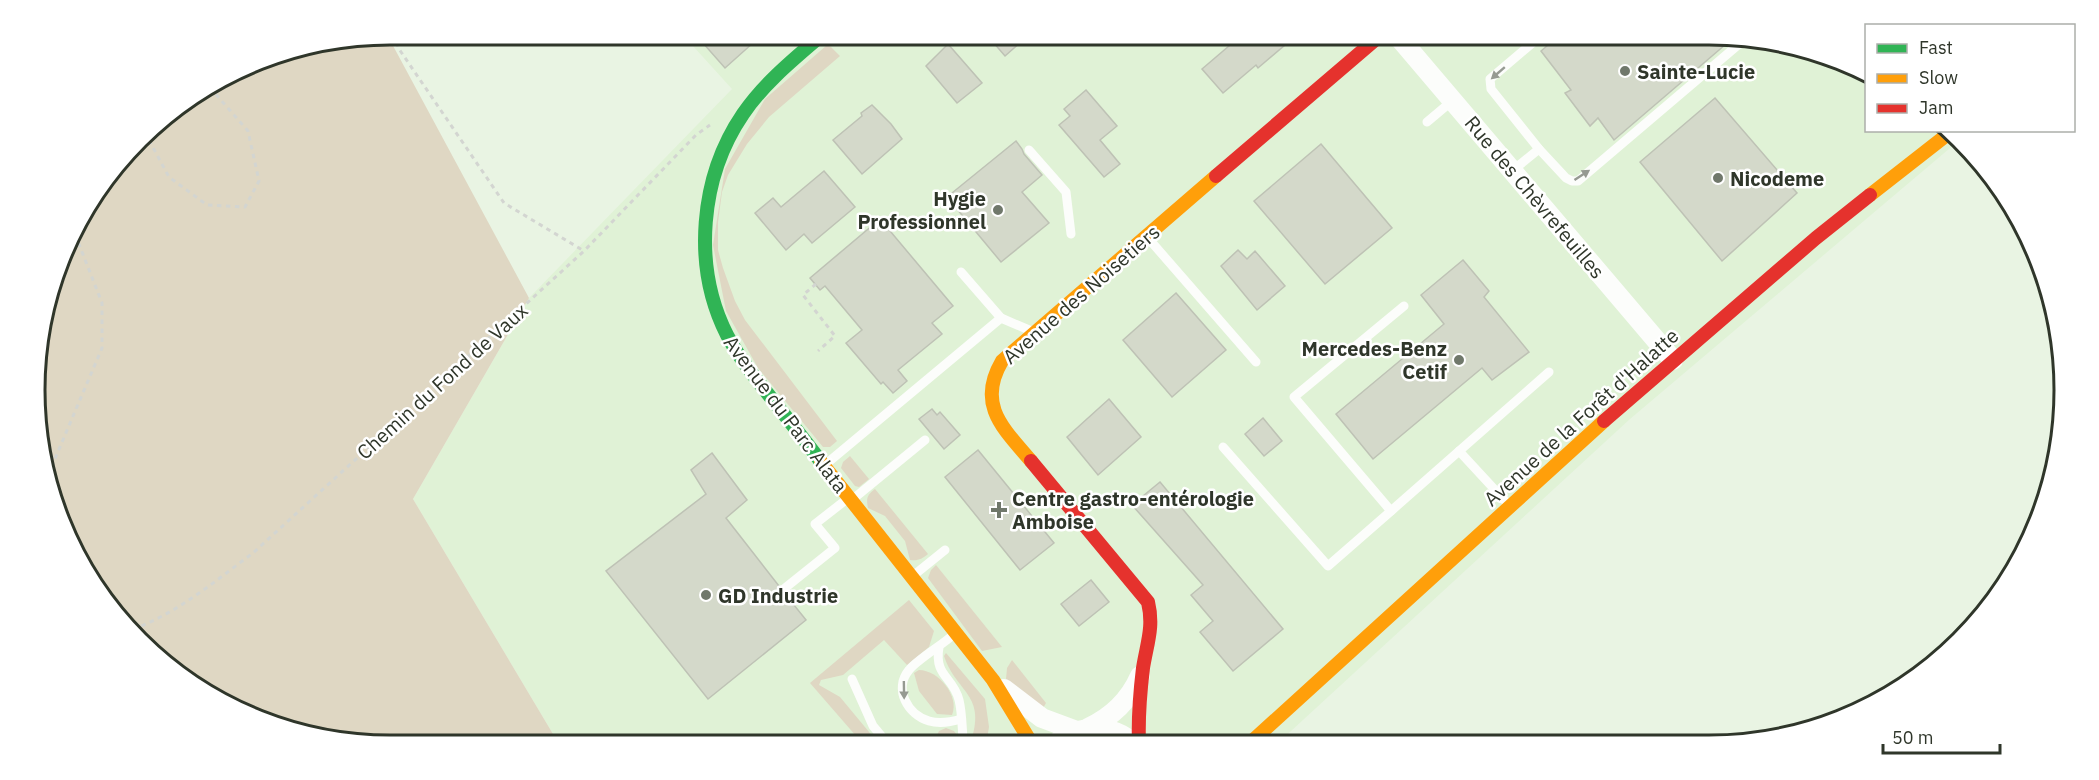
<svg xmlns="http://www.w3.org/2000/svg" width="2099" height="780" font-family="'IBM Plex Sans',sans-serif">
<rect width="100%" height="100%" fill="#e9f4e3"/>
<path fill="#e0f2d6" d="M683,35H1709L1801,47L1866,79V130L1945,131L1956,143L1630,419L1278,743L563,745L553,734L413,499L529,298L732,89Z"/>
<g fill="#dfd7c3">
<path d="M390,35L391,42L529,298L413,499L553,734L563,745H390L298,733L174,672L94,587L41,460L38,343L82,213L156,122L275,53Z"/>
<path d="M827,45L831,47L840,56L769,117L747,144L728,175L722,192L718,222V250L723,268L735,301L745,320L837,441L830,447H823L758,368L726,311L713,245L725,169L765,99Z"/>
<path d="M850,456L869,479L859,487L855,486L841,468L843,462Z"/>
<path d="M875,489L928,554C922,559 918,561 910,560L905,541L885,516L868,508C866,498 867,495 875,489Z"/>
<path d="M936,565L1002,647L982,651L928,578L931,570Z"/>
<path d="M909,600L934,631L929,647L907,665L884,640L843,675L821,680L819,685L840,697L879,744H863L810,683Z"/>
<path d="M946,653L985,699L989,727L986,744H970C988,694 956,693 944,656Z"/>
<path d="M1012,660L1046,703L1042,710L1006,679L1007,668Z"/>
<path d="M919,670C938,670 960,696 952,715L937,714L919,691L914,673Z"/>
<path d="M946,728L954,731L957,735L955,744H933L939,731Z"/>
</g>
<g fill="#d4d9ca" stroke="#bec2b5" stroke-width="1.5">
<path d="M695,34H763L725,68Z"/>
<path d="M986,34H1030L1005,56Z"/>
<path d="M1243,34H1298L1258,68L1256,65L1223,93L1202,69Z"/>
<path d="M1561,34H1709L1733,38L1614,140L1598,118L1590,126L1565,93L1571,90L1541,51Z"/>
<path d="M948,44L982,83L957,103L926,66Z"/>
<path d="M1086,90L1117,126L1100,140L1120,164L1104,177L1059,125L1070,116L1064,109Z"/>
<path d="M1715,98L1797,193L1722,261L1640,162Z"/>
<path d="M872,105L891,124L902,139L862,174L833,140L862,116L861,113Z"/>
<path d="M1016,141L1022,149L1024,154L1042,175L1022,192L1049,223L1001,262L947,197Z"/>
<path d="M1321,144L1392,228L1325,284L1254,201Z"/>
<path d="M824,171L855,207L812,243L804,234L786,250L755,213L773,198L781,207Z"/>
<path d="M880,219L953,306L932,323L942,334L898,370L907,381L893,393L883,382L881,384L846,343L862,330L825,286L820,290L810,278Z"/>
<path d="M1238,250L1247,259L1255,251L1285,286L1257,310L1221,266Z"/>
<path d="M1463,260L1489,291L1484,297L1529,352L1492,380L1482,368L1373,459L1336,414L1444,324L1421,295Z"/>
<path d="M1176,293L1226,350L1172,397L1123,340Z"/>
<path d="M1109,399L1141,437L1098,475L1067,437Z"/>
<path d="M932,409L937,415L940,412L960,435L944,449L919,419Z"/>
<path d="M1263,418L1282,441L1264,456L1245,434Z"/>
<path d="M978,450L1054,543L1020,570L945,477Z"/>
<path d="M712,453L747,500L726,518L779,586V592L786,595L806,620L708,699L606,571L706,494L691,470Z"/>
<path d="M1160,482L1283,629L1233,671L1200,632L1213,621L1191,595L1203,585L1132,505Z"/>
<path d="M1091,580L1109,602L1079,626L1061,604Z"/>
</g>
<g fill="none" stroke-linecap="round" stroke-linejoin="round">
<g stroke="#d3d5d1" stroke-width="3" stroke-dasharray="4.5 4.5" stroke-linecap="butt">
<path d="M393,34L399,49L504,203L584,251"/>
<path d="M149,131L150,142L169,177L207,205L245,207L259,181L248,131L212,90"/>
<path d="M816,284L803,295L835,336L818,351"/>
<path d="M48,475L102,348V303L75,234"/>
<path d="M133,629C178,613 215,581 253,553L584,251L696,135L710,125"/>
</g>
<g stroke="#fcfdfb" stroke-width="9">
<path d="M1543,34L1490,79L1491,89L1539,149L1566,178L1572,181H1578L1745,39"/>
<path d="M1427,122L1452,101"/>
<path d="M1029,150L1066,192L1071,234"/>
<path d="M1512,171L1539,149"/>
<path d="M1148,238L1256,362"/>
<path d="M961,272L1001,318"/>
<path d="M1404,306L1294,397L1391,511L1549,372"/>
<path d="M1223,447L1328,566L1391,511"/>
<path d="M1459,451L1508,504"/>
<path d="M826,464L1001,318L1029,330"/>
<path d="M853,499L925,440"/>
<path d="M914,575L945,550"/>
<path d="M785,588L835,548L815,524L847,499"/>
<path d="M953,635C942,645 917,660 909,670C893,689 908,715 929,721C940,724 951,722 961,719"/>
<path d="M939,647C934,677 953,676 959,700C962,712 962,726 963,739L961,744"/>
<path d="M852,679L873,726L888,744"/>
</g>
<g stroke="#fcfdfb" stroke-width="20">
<path d="M1396,34L1673,360"/>
<path d="M1004,689L1042,718L1077,731"/>
<path d="M1088,728C1112,717 1129,701 1140,676"/>
<path d="M1055,744C1078,724 1111,723 1134,744"/>
</g>
<path stroke="#30b455" stroke-width="14" d="M821,462C804,439 786,417 768,394C753,375 738,356 727,335C692,266 700,177 743,114C764,83 795,58 823,34"/>
<g stroke="#ff9f0a" stroke-width="14">
<path d="M1870,195L1948,134"/>
<path d="M1031,461C1004,429 976,405 1002,361L1216,176"/>
<path d="M821,462L993,680L1032,744"/>
<path d="M1249,744L1604,421"/>
</g>
<g stroke="#e5322d" stroke-width="14">
<path d="M1216,176L1382,34"/>
<path d="M1604,421L1816,238L1870,195"/>
<path d="M1031,461L1148,602C1154,627 1147,643 1143,668C1140,693 1138,719 1139,744"/>
</g>
</g>
<defs><path id="oneway-solid" d="M-6-.8H1V-3.2L6.5 0L1 3.2V.8H-6Z" transform="scale(1.5)"/></defs>
<g fill="#969a92">
<use href="#oneway-solid" transform="translate(1498 73) rotate(139)"/>
<use href="#oneway-solid" transform="translate(1582 175) rotate(-33)"/>
<use href="#oneway-solid" transform="translate(904 690) rotate(89)"/>
</g>
<g fill="#70786b" stroke="#fff" stroke-width="2">
<circle cx="1625" cy="71" r="6"/>
<circle cx="1718" cy="178" r="6"/>
<circle cx="998" cy="210" r="6"/>
<circle cx="1459" cy="360" r="6"/>
<path d="M996 501h6v6h6v6h-6v6h-6v-6h-6v-6h6z"/>
<circle cx="706" cy="595" r="6"/>
</g>
<g text-anchor="middle" dominant-baseline="central" stroke-width="5" stroke-linejoin="round" paint-order="stroke">
<g font-size="20" font-weight="bold" fill="#2f362a" stroke="#fff" text-anchor="start">
<text x="1637" y="71">Sainte-Lucie</text>
<text x="1730" y="178">Nicodeme</text>
<text x="986" y="198" text-anchor="end">Hygie<tspan x="986" dy="23">Professionnel</tspan></text>
<text x="1447" y="348" text-anchor="end">Mercedes-Benz<tspan x="1447" dy="23">Cetif</tspan></text>
<text x="1012" y="498">Centre gastro-entérologie<tspan x="1012" dy="23">Amboise</tspan></text>
<text x="718" y="595">GD Industrie</text>
</g>
<g font-size="20" fill="#2f362a" stroke="#fff">
<text transform="translate(1535 197) rotate(50)">Rue des Chèvrefeuilles</text>
<text transform="translate(1081 294) rotate(-41)">Avenue des Noisetiers</text>
<text transform="translate(442 381) rotate(-42)">Chemin du Fond de Vaux</text>
<text transform="translate(786 414) rotate(53)">Avenue du Parc Alata</text>
<text transform="translate(1581 417) rotate(-42)">Avenue de la Forêt d'Halatte</text>
</g>
</g>
<path d="M0 0H2099V780H0ZM390 45H1709A345 345 0 0 1 2054 390V390A345 345 0 0 1 1709 735H390A345 345 0 0 1 45 390V390A345 345 0 0 1 390 45Z" fill="#fff" fill-rule="evenodd"/>
<path fill="none" stroke="#2f362a" stroke-width="3" d="M390 45H1709A345 345 0 0 1 2054 390V390A345 345 0 0 1 1709 735H390A345 345 0 0 1 45 390V390A345 345 0 0 1 390 45Z"/>
<rect x="1865" y="24" width="210" height="108" fill="#ffffff" stroke="#acafaa" stroke-width="1.5"/>
<rect x="1877" y="44" width="30" height="9" fill="#30b455" stroke="#acafaa" stroke-width="1.5"/>
<text x="1919" y="54" font-size="18" fill="#2f362a">Fast</text>
<rect x="1877" y="74" width="30" height="9" fill="#ff9f0a" stroke="#acafaa" stroke-width="1.5"/>
<text x="1919" y="84" font-size="18" fill="#2f362a">Slow</text>
<rect x="1877" y="104" width="30" height="9" fill="#e5322d" stroke="#acafaa" stroke-width="1.5"/>
<text x="1919" y="114" font-size="18" fill="#2f362a">Jam</text>
<path d="M1883 744v9h117v-9" fill="none" stroke="#2f362a" stroke-width="3"/>
<text x="1892" y="744" font-size="18" fill="#2f362a" stroke="#ffffff" stroke-width="4.5" paint-order="stroke">50 m</text>
</svg>
